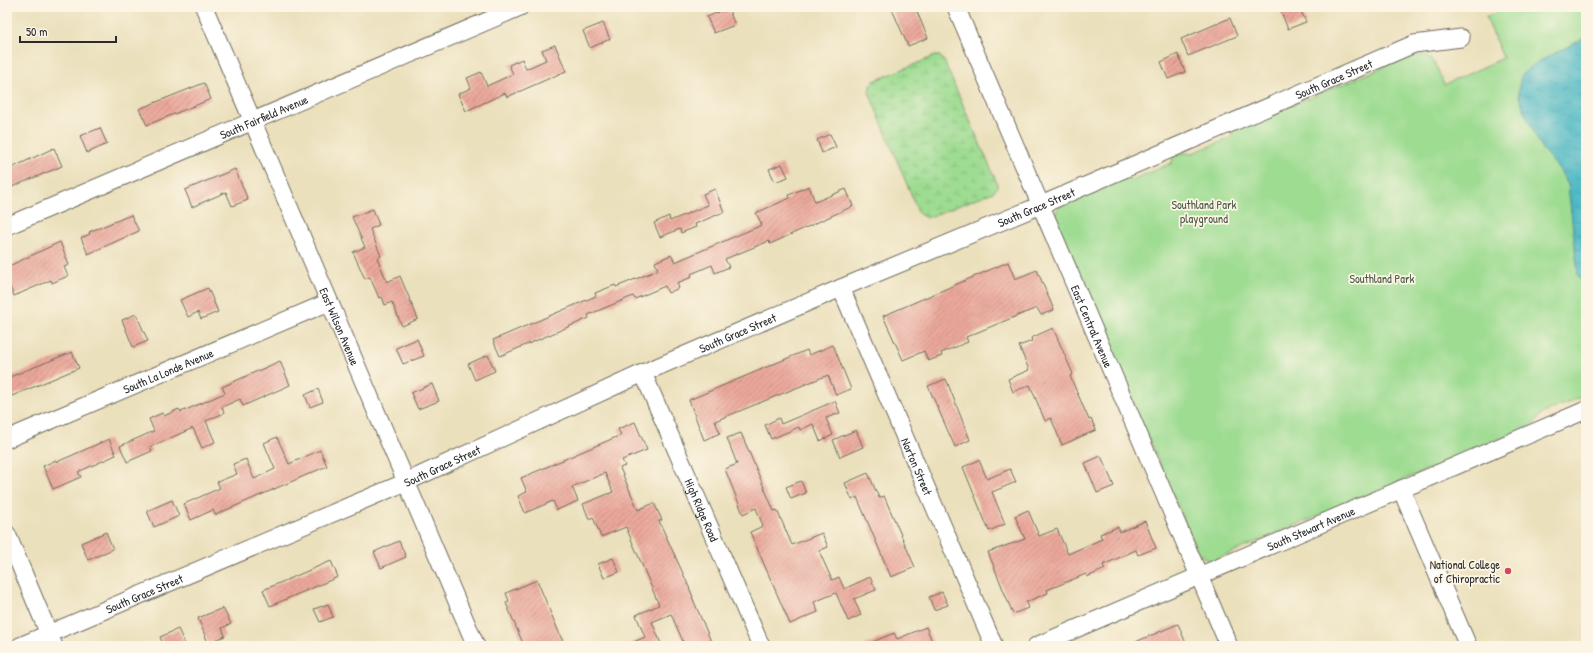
<svg xmlns="http://www.w3.org/2000/svg" width="1593" height="653" font-family="'Patrick Hand',sans-serif">
<defs>
<pattern id="wetland-marsh" width="20" height="14" patternUnits="userSpaceOnUse"><rect width="20" height="14" fill="#9edc92"/><path d="M1 5h8M5 5V1M11 12h8M15 12V8" fill="none" stroke="#88bd7e"/></pattern>
<pattern id="water-ripples" width="26" height="14" patternUnits="userSpaceOnUse"><rect width="26" height="14" fill="#49b7c4"/><path d="M2 4q2-2 4 0t4 0M15 11q2-2 4 0t4 0" fill="none" stroke="#3d959f"/></pattern>
<pattern id="building-hatch" width="6" height="6" patternUnits="userSpaceOnUse"><rect width="6" height="6" fill="#eba89b"/><path d="M-1 1l2-2M0 6l6-6M5 7l2-2" fill="none" stroke="#bf897f"/></pattern>
</defs>
<rect width="100%" height="100%" fill="#fcf5e5"/>
<filter id="ink" filterUnits="userSpaceOnUse"><feTurbulence type="fractalNoise" baseFrequency=".025" numOctaves="2"/><feDisplacementMap in="SourceGraphic" scale="8" xChannelSelector="R" yChannelSelector="G"/><feConvolveMatrix kernelMatrix="1 2 1 2 8 2 1 2 1" color-interpolation-filters="sRGB"/></filter>
<filter id="wash" filterUnits="userSpaceOnUse"><feTurbulence type="fractalNoise" baseFrequency=".012" numOctaves="4" result="noise"/><feDisplacementMap in="SourceGraphic" scale="16" xChannelSelector="R" yChannelSelector="G"/><feGaussianBlur stdDeviation="0.9" result="paint"/><feColorMatrix in="noise" values="0 0 0 0 0 0 0 0 0 0 0 0 0 0 0 0 0 1.4 0 .05"/><feComposite in="paint" operator="in"/></filter>
<g filter="url(#wash)">
<rect width="100%" height="100%" fill="#ebe0bc"/>
<path fill="url(#wetland-marsh)" stroke="#64845e" d="M935,56H940L944,61L997,183V188L993,192L927,218L919,214L869,92L871,84L874,81Z"/>
<path fill="#9edc92" stroke="#64845e" d="M1508,7H1586V395L1541,414L1535,424L1212,561L1205,559L1197,551L1057,224C1055,217 1054,213 1060,206L1125,177L1132,180L1172,163L1173,157C1179,153 1183,151 1190,154L1231,138L1233,130L1417,53C1436,57 1437,69 1444,85L1503,58L1486,17Z"/>
<path fill="url(#water-ripples)" stroke="#3a7178" d="M1586,37V290L1578,275L1568,185L1559,169L1542,149L1526,116L1518,93L1521,75L1536,63Z"/>
<g id="blocks">
<g fill="url(#building-hatch)">
<path d="M891,7H915L928,38L908,46Z"/>
<path d="M1293,7H1299L1306,22L1288,29L1281,12Z"/>
<path d="M728,8L735,25L714,33L707,17Z"/>
<path d="M1230,18L1237,36L1188,56L1181,39Z"/>
<path d="M603,23L610,39L590,48L583,31Z"/>
<path d="M555,45L566,71L507,97L505,93L466,111L458,94L471,88L467,78L481,72L487,86L513,74L509,65L522,59L526,69L546,60L542,50Z"/>
<path d="M1178,54L1185,72L1168,79L1161,62Z"/>
<path d="M204,83L211,99L147,125L139,109Z"/>
<path d="M100,128L107,144L87,153L80,136Z"/>
<path d="M830,134L836,147L822,153L817,140Z"/>
<path d="M54,148L62,166L7,189V170Z"/>
<path d="M782,164L788,177L775,182L769,169Z"/>
<path d="M235,169L248,200L232,206L226,192L192,207L185,190Z"/>
<path d="M809,186L815,202L846,189L853,206L770,244L769,241L725,259L729,267L715,273L712,265L691,274L692,277L677,283L679,288L668,293L665,286L635,299L633,296L588,315L589,318L500,356L493,340L596,296L595,293L615,285L616,287L658,270L655,262L671,255L675,262L762,225L756,213L790,198L789,195Z"/>
<path d="M715,189L724,212L695,224L696,227L681,233L680,229L660,237L654,223L669,216L670,221L708,205L703,194Z"/>
<path d="M373,209L379,225L370,229L381,256L377,258L387,282L400,276L418,319L402,326L392,302L385,305L382,297L379,298L370,277L365,279L353,252L365,247L352,217Z"/>
<path d="M131,215L139,231L88,254L81,238L90,234L89,232Z"/>
<path d="M60,242L69,265L64,267L68,276L52,283L51,280L14,296L7,280V267Z"/>
<path d="M1008,262L1015,279L1037,270L1054,310L1041,315L1037,308L1007,320L966,337L968,342L941,353L942,356L928,361L924,351L903,360L883,316Z"/>
<path d="M208,288L218,312L201,319L198,312L188,317L180,300Z"/>
<path d="M136,314L148,341L133,347L122,320Z"/>
<path d="M1053,328L1073,374L1070,376L1089,420L1091,419L1096,430L1062,445L1051,418L1045,421L1030,385L1013,392L1008,379L1029,370L1019,346L1032,341L1031,338Z"/>
<path d="M417,339L424,356L403,364L396,348Z"/>
<path d="M833,345L851,389L836,395L828,375L715,421L720,433L704,440L689,400L807,350L809,355Z"/>
<path d="M72,352L79,368L12,396L7,385V378Z"/>
<path d="M488,355L495,371L475,380L468,364Z"/>
<path d="M280,361L290,385L243,406L240,399L222,407L224,413L206,421L215,442L202,448L193,428L150,447L152,451L127,462L120,446L154,431L149,419L162,413L164,416L179,409L181,412L225,393L222,387Z"/>
<path d="M946,379L970,440L955,447L928,386Z"/>
<path d="M432,384L439,401L418,409L411,393Z"/>
<path d="M318,389L323,402L310,407L305,395Z"/>
<path d="M835,401L840,413L826,418L833,435L820,441L813,424L800,430L799,427L771,439L765,425L779,418L781,424Z"/>
<path d="M635,422L647,450L622,460L625,466L620,468L638,510L654,503L662,520L659,521L686,580L693,597H692L713,646H685L671,614L652,622L662,646H625L645,637L636,615L659,605L626,527L601,537L593,517L589,519L583,504L613,492L605,473L572,487L578,501L557,510L553,501L525,513L518,496L527,492L521,478L621,435L618,429Z"/>
<path d="M856,430L863,447L840,457L833,440Z"/>
<path d="M741,433L774,511L777,510L792,545L822,533L828,547L819,551L832,580L839,577L844,589L870,577L876,590L854,599L861,615L848,621L836,593L814,602L818,612L790,624L750,532L763,526L756,508L743,514L725,469L737,464L727,438Z"/>
<path d="M277,437L289,464L320,450L327,466L215,515L213,510L191,520L184,504L220,488L217,482L237,474L233,464L246,459L254,479L275,469L264,443Z"/>
<path d="M109,439L116,455L78,472L81,477L53,489L43,466L56,460L57,462Z"/>
<path d="M1101,456L1114,486L1097,493L1085,463Z"/>
<path d="M979,460L987,479L1010,469L1016,482L992,492L1005,524L989,531L963,467Z"/>
<path d="M868,473L879,498L884,496L915,567L891,577L857,497L852,500L845,483Z"/>
<path d="M801,481L806,493L791,499L786,487Z"/>
<path d="M172,500L179,516L154,527L147,511Z"/>
<path d="M1028,510L1039,536L1057,529L1068,554L1102,539L1100,534L1118,527L1120,532L1145,521L1156,548L1138,555L1136,550L1103,565L1105,569L1087,577L1086,574L1047,590L1048,593L1026,602L1028,608L1013,614L988,552L1025,539L1015,516Z"/>
<path d="M106,532L113,549L88,560L81,543Z"/>
<path d="M399,541L406,557L381,568L374,552Z"/>
<path d="M613,558L619,572L604,578L598,564Z"/>
<path d="M331,561L338,577L270,606L263,590Z"/>
<path d="M537,580L560,635L565,646H524L506,603L509,601L506,593Z"/>
<path d="M942,592L948,605L934,610L929,597Z"/>
<path d="M328,604L333,617L320,622L314,609Z"/>
<path d="M223,608L231,624L222,628L225,636L208,643L198,618Z"/>
<path d="M1178,624L1187,646H1126Z"/>
<path d="M926,627L933,643L925,646H863L894,633L897,639Z"/>
<path d="M178,629L186,646H164L160,637Z"/>
</g>
</g>
</g>
<g filter="url(#ink)">
<use href="#blocks" fill-opacity="0" stroke="#6e6a5e" stroke-width="1"/>
<g fill="none" stroke-linecap="round" stroke-linejoin="round">
<g stroke="#6e6a5e" stroke-width="19">
<g id="minor">
<path id="s1" d="M204,7L476,646"/>
<path id="s2" d="M956,7L1229,646"/>
<path id="s3" d="M7,226L520,7"/>
<path id="s4" d="M841,288L994,646"/>
<path id="s5" d="M643,373L761,646"/>
<path id="s6" d="M7,439L329,302"/>
<path d="M1401,489L1468,646"/>
<path d="M7,534L54,646"/>
<path id="s7" d="M20,646L406,482L643,373L841,288L1041,205L1414,44L1461,38"/>
<path id="s8" d="M1036,646L1586,410"/>
</g>
</g>
<use href="#minor" stroke="#fff" stroke-width="17"/>
</g>
</g>
<circle fill="#d1495b" stroke="#fcf5e5" stroke-width="1.5" cx="1508" cy="571" r="4"/>
<g text-anchor="middle" dominant-baseline="central" stroke-width="3.5" stroke-linejoin="round" paint-order="stroke">
<g font-size="12" fill="#2b2b2b" stroke="#fcf5e5">
<text stroke="none"><textPath href="#s7" startOffset="1431">South Grace Street</textPath></text>
<text stroke="none"><textPath href="#s3" startOffset="279">South Fairfield Avenue</textPath></text>
<text stroke="none"><textPath href="#s7" startOffset="1107">South Grace Street</textPath></text>
<text stroke="none"><textPath href="#s1" startOffset="347">East Wilson Avenue</textPath></text>
<text stroke="none"><textPath href="#s2" startOffset="347">East Central Avenue</textPath></text>
<text stroke="none"><textPath href="#s7" startOffset="783">South Grace Street</textPath></text>
<text stroke="none"><textPath href="#s6" startOffset="175">South La Londe Avenue</textPath></text>
<text stroke="none"><textPath href="#s7" startOffset="459">South Grace Street</textPath></text>
<text stroke="none"><textPath href="#s4" startOffset="194">Norton Street</textPath></text>
<text stroke="none"><textPath href="#s5" startOffset="149">High Ridge Road</textPath></text>
<text stroke="none"><textPath href="#s8" startOffset="299">South Stewart Avenue</textPath></text>
<text stroke="none"><textPath href="#s7" startOffset="135">South Grace Street</textPath></text>
</g>
<g font-size="12" fill="#485745" stroke="#fcf5e5">
<text x="1204" y="204">Southland Park<tspan x="1204" dy="14">playground</tspan></text>
<text x="1382" y="278">Southland Park</text>
</g>
<g font-size="12" fill="#2b2b2b" stroke="#fcf5e5" text-anchor="end">
<text x="1500" y="564">National College<tspan x="1500" dy="14">of Chiropractic</tspan></text>
</g>
</g>
<rect width="1593" height="653" fill="none" stroke="#fcf5e5" stroke-width="24"/>
<path d="M20 36v6h96v-6" fill="none" stroke="#2b2b2b" stroke-width="2"/>
<text x="26" y="36" font-size="12" fill="#2b2b2b" stroke="#fcf5e5" stroke-width="3" paint-order="stroke">50 m</text>
</svg>
